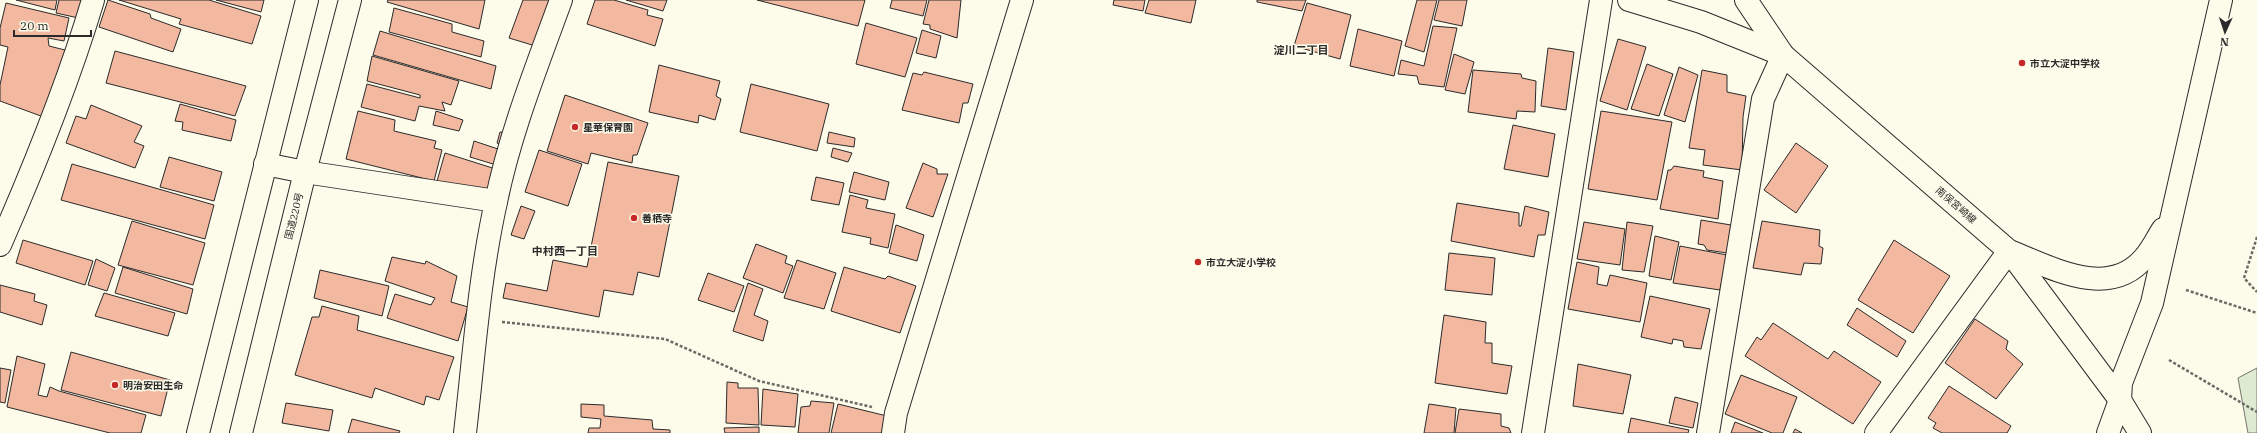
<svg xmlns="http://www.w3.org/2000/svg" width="2257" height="433" font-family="'IBM Plex Serif','Noto Sans JP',serif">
<rect width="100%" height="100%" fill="#fdfbea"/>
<path fill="#deebd1" stroke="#74746e" d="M2257,368V433H2248L2238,378Z"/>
<g fill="#f2b8a0" stroke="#2b2b2b">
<path d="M16,0H57L55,10Z"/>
<path d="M59,0H87L83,19L56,13Z"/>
<path d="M108,0L150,14L151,18L181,29L173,52L99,27Z"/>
<path d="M119,0H209L261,16L252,44L179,24L181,19Z"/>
<path d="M216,0H264L261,12Z"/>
<path d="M388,0H485L479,29L387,2Z"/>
<path d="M523,0H558L542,48L509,38Z"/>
<path d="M595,0H614L648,10L647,15L663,19L655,46L587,24Z"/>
<path d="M626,0H667L663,11Z"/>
<path d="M757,0H865L858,26Z"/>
<path d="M892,0H927L923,16L890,8Z"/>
<path d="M929,0H961L957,38L930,29V25L923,24Z"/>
<path d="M1114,0H1145L1143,11L1113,5Z"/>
<path d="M1149,0H1196L1191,23L1145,13Z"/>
<path d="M1257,0H1306L1302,11L1257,2Z"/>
<path d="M1417,0H1437L1424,52L1405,46Z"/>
<path d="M1439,0H1467L1462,26L1434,20Z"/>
<path d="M6,3L69,18L64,41L48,38L49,46L69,51L49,119L0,101V85L8,47L0,45V28Z"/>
<path d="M1307,3L1351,15L1340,59L1294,46Z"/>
<path d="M394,8L452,24V32L484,41L481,57L389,32Z"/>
<path d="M866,23L917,38L905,77L856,64Z"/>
<path d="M1433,26L1457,28L1444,87L1419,84L1417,76L1398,74L1401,60L1424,66Z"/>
<path d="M1358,29L1402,41L1394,76L1350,66Z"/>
<path d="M922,30L941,36L936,58L916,53Z"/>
<path d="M380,31L496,66L491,89L373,55Z"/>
<path d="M1618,39L1646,47L1627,110L1600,101Z"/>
<path d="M1548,48L1574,52L1566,110L1541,106Z"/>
<path d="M115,51L246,86L235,116L106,83Z"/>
<path d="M1454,54L1474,62L1465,94L1445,90Z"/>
<path d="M372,56L459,81L451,105L442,102L445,111L419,106L415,121L361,107L367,84L420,98V95L367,81Z"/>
<path d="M1647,64L1673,74L1659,116L1631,109Z"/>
<path d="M659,65L720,81L716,96L721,99L715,120L699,115L698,123L649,112Z"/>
<path d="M1679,67L1698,75L1685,122L1664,115Z"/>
<path d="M1473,70L1521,74L1522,78L1536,81L1535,112L1517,111L1516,119L1468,112Z"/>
<path d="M1702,70L1727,75V92L1746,96L1743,117L1742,170L1703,165L1705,150L1689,148Z"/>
<path d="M924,72L973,84L968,103H963L959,123L902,110L913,73L922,75Z"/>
<path d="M751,84L829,104L817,151L740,132Z"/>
<path d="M565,95L648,123L637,155H633L632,163L591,153L588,164L547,151Z"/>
<path d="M180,104L236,120L231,141L182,130L183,122L175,121Z"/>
<path d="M91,105L142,126L134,142L144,146L135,168L66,143L76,116L86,119Z"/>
<path d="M358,111L395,120L394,131L436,141L434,148L442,150L434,181L346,159Z"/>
<path d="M436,111L463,120L459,131L433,125Z"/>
<path d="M1601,111L1672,122L1657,200L1588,189Z"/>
<path d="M1513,125L1555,134L1548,177L1504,169Z"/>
<path d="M500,132L513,134L509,149L497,143Z"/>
<path d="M829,132L855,138L854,147L827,143Z"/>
<path d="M474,141L507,152L503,167L470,157Z"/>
<path d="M1796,143L1828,166L1796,213L1764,190Z"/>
<path d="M833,148L852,153L848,162L831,157Z"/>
<path d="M539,150L582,164L568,206L525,192Z"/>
<path d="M445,153L502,171L494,199L437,181Z"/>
<path d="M169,157L222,172L214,201L160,187Z"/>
<path d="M608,162L679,176L659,277L638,272L633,295L604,290L599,317L503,298L506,283L547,291L553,260L587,267Z"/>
<path d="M923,163L937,169V174H948L933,217L906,208Z"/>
<path d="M72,164L214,205L205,239L61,200Z"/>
<path d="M1674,166L1704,171L1703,177L1723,181L1718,219L1660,209L1668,170H1671Z"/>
<path d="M854,172L889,182L885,200L849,192Z"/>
<path d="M816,177L844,183L839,205L811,200Z"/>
<path d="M850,195L868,200L866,208L895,214L888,248L870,244L871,238L842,232Z"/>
<path d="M1457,203L1519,213V226H1521L1525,206L1549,212L1545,235H1538L1534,257L1451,241Z"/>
<path d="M521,206L535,211L524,239L511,235Z"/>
<path d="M1701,220L1731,225L1727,253L1707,250L1704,245L1698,244Z"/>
<path d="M132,221L205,243L193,285L118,265Z"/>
<path d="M1762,221L1820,230L1819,246L1823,248L1821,264L1804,263L1801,275L1753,268Z"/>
<path d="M1584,222L1625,229L1620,265L1577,259Z"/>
<path d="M1627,222L1653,226L1644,272L1622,270Z"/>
<path d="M896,225L924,235L917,261L889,253Z"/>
<path d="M1655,236L1679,242L1671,280L1649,276Z"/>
<path d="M23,240L93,261L85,285L16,263Z"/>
<path d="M1894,240L1950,276L1913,333L1858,300Z"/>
<path d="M756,244L787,256L785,263L793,266L783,293L743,278Z"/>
<path d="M1680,246L1727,255L1720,290L1673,283Z"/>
<path d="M1449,253L1495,258L1492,295L1445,290Z"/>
<path d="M392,257L425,264L426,261L457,276L451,302L468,307L458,341L387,318L395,294L431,305L435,298L385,281Z"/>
<path d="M96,259L115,268L107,291L88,285Z"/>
<path d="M797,260L836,273L824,309L784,298Z"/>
<path d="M1577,262L1599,267L1597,284L1607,286L1610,275L1647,283L1640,322L1568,309Z"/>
<path d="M123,267L193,289L187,314L115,293Z"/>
<path d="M844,267L885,279L888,276L916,286L900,333L831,311Z"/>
<path d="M320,270L389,286L382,316L314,298Z"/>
<path d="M708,273L744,286L734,312L698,300Z"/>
<path d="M748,283L763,289L754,315L768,321L763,341L733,331Z"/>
<path d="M0,285L35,294L34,301L47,305L42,325L0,312Z"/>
<path d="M104,293L175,313L168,336L95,316Z"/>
<path d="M1650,296L1710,309L1701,349L1684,347L1683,341L1673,339L1672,344L1641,337Z"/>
<path d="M322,306L359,316L357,330L454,357L439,400L426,396L424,405L375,388L372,398L295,375L312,317H319Z"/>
<path d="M1857,308L1906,341L1897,357L1847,325Z"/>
<path d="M1444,315L1486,322L1485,343H1492V363L1512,366L1507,394L1435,383Z"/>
<path d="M1975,319L2008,341L2006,349L2023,364L1996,399L1945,363Z"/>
<path d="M1773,323L1828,359L1834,351L1881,382L1853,424L1745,356L1757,337L1761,340Z"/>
<path d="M71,352L170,380L161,416L61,390Z"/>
<path d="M17,356L45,364L38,395L47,397L50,387L59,391L146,415L141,433H110L7,407Z"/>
<path d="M1578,364L1631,375L1623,414L1573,406Z"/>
<path d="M0,368L11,370L5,403L0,402Z"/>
<path d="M1741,375L1797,397L1783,433H1772L1725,414Z"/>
<path d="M727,382L738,383V388H758L759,425L726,423Z"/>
<path d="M1949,386L2011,426L2007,433H1942L1933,428L1936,423L1928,418Z"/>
<path d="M763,389L798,394L795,427L761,425Z"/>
<path d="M1675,397L1698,403L1693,428L1669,423Z"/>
<path d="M811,401L834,403L829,433H798L801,407L810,406Z"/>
<path d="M286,403L333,410L329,431L282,423Z"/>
<path d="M581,404L604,405V416L652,420L653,429L670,430V433H588L589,428H600L601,419L581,417Z"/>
<path d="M838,404L887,416L883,433H831Z"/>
<path d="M1429,404L1456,408L1454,433H1424Z"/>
<path d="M1459,409L1501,414V426L1509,428L1511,433H1455Z"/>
<path d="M1631,418L1689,430L1688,433H1628Z"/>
<path d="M352,419L400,431L399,433H348Z"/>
<path d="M1735,422L1763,433H1731Z"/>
<path d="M759,427V433H725L724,428Z"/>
<path d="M1795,429L1802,433H1793Z"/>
</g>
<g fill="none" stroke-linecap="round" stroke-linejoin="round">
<g stroke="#2b2b2b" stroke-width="24">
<g id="minor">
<path d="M1629,0L1701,22L1783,55L1763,99L1708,433"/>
<path d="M265,164L305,172L496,201"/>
<path d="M0,245C35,165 68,84 93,0"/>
<path d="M465,433C474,356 479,278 496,202C510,133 537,66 561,0"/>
<path d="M893,433L896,413L1022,0"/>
<path d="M1533,433L1601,0"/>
<path d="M1876,433L2009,251C2051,267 2109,301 2145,257C2152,249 2157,238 2163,229"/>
<path d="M2108,433L2120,400L2121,383L2152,303L2221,0"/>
</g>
</g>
<g stroke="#2b2b2b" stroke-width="24">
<path id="major" d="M1746,0L1783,55L2009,251L2120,400L2140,433"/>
</g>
<g stroke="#2b2b2b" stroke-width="24">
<g id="highway">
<path d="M198,433L307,0"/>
<path d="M241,433L305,172L350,0"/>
</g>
</g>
<g stroke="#6a6964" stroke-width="2.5" stroke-dasharray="3 2" stroke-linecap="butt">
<path d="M2257,237L2244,278L2257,292"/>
<path d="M2186,290L2257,313"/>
<path d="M502,322L665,339L759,381L872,407"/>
<path d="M2169,360L2257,412"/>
</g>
<use href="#minor" stroke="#fdfbea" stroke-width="22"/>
<use href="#major" stroke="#fdfbea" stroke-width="22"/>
<use href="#highway" stroke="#fdfbea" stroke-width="22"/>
</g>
<g fill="#c62828" stroke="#fdfbea" stroke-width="1.5">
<circle cx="2022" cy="63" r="4"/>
<circle cx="575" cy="127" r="4"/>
<circle cx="634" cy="218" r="4"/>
<circle cx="1198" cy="262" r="4"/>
<circle cx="115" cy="385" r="4"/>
</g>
<g text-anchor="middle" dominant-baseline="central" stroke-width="3" stroke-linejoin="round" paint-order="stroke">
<g font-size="10" font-weight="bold" fill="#2b2b2b" stroke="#fdfbea" text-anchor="start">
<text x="2030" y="63">市立大淀中学校</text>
<text x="583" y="127">星華保育園</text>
<text x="642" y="218">善栖寺</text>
<text x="1206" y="262">市立大淀小学校</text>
<text x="123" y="385">明治安田生命</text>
</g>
<g font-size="10" fill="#2b2b2b" stroke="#fdfbea">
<text transform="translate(1956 205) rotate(41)">南俣宮崎線</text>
<text transform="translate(294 216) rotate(-76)">国道220号</text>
</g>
<g font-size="11" font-weight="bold" fill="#2b2b2b" stroke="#fdfbea">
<text x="1301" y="50">淀川二丁目</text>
<text x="565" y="251">中村西一丁目</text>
</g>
</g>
<g transform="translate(2225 32) rotate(183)" stroke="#fdfbea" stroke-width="3" paint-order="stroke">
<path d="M0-3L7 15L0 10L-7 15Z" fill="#2b2b2b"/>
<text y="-6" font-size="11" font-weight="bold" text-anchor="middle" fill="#2b2b2b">N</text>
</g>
<path d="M14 30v6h77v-6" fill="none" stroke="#2b2b2b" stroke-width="2"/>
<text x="20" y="30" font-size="12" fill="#2b2b2b" stroke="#fdfbea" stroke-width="3" paint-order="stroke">20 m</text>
</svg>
